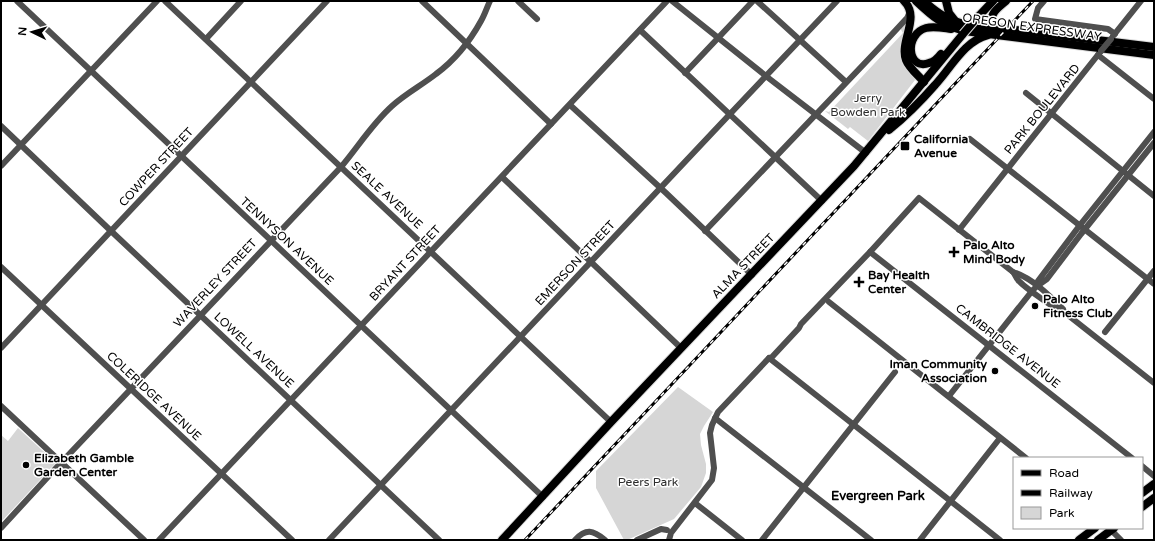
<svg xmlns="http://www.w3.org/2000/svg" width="1155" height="541" font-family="'Varela Round',sans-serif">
<rect width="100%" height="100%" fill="#fff"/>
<g fill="#d6d6d6">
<path d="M907,23L904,46L915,80L868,141L850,127L848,129L825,111L829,112L903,33L900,28Z"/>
<path d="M678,387L713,412L704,426L700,434L701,445L706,464V473L701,487L674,519L627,540H624L596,488V471Z"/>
<path d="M18,428L54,461L55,464L1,522V435L8,441Z"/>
</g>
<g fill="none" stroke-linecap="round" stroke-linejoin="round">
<g stroke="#dbdbdb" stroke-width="10">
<g id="major">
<path d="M904,1C921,18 899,41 906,60C909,68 918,75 924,82"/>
<path d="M916,1C933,17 941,24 964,31L1154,55"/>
<path d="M924,1C937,13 949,21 966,24L1154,47"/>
<path d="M946,1L949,13L956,22"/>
<path d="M975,20L993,1"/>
<path d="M996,28C986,15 997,9 1006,1"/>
<path d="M941,54C938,58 934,62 929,63C907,71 904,34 926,28C934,26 943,28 951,29"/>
<path d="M889,130C906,116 921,101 935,85C951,68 964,41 988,35"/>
<path d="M1142,493L1154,484"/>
<path d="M1142,507L1154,498"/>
<path d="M502,540L611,422L854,166L963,34"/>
<path d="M1079,540L1095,528"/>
<path d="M1098,540L1114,528"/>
</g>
</g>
<g stroke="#4f4f4f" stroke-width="6">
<path d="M17,1L543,497"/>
<path d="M165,1L611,422"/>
<path d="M422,1L551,124"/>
<path d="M518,1L537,19"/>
<path d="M672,1L771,80L866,153"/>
<path d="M757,1L846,82"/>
<path d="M1044,1L1038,8L1035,19L1108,29L1115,34"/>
<path d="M640,30L822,201"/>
<path d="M1113,36L1141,1"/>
<path d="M206,39L241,1"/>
<path d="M1098,55L1154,99"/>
<path d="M685,73L753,1"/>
<path d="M1026,93L1154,196"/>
<path d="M570,105L666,193L752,275"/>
<path d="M1,126L111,231L439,540"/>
<path d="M970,139L1154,284"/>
<path d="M1,166L157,1"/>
<path d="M502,177L681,348"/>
<path d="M959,230L1101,51"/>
<path d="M705,231L882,45L907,18L910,12"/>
<path d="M870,252L1132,458"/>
<path d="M1,267L292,540"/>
<path d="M1013,272C1032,278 1049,295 1063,309L1064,312"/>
<path d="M1037,286L1038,281L1080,225L1154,132"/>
<path d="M829,302L1026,458"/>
<path d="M1105,332L1154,271"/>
<path d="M1,348L327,1"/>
<path d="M769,358L1000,540"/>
<path d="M949,396L1032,291L1037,286L1047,279L1081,234L1154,143"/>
<path d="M1,406L144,540"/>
<path d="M715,418L871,540"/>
<path d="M1142,466L1154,476"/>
<path d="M695,503L742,540"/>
<path d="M1,528L57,467L341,167C358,147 372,124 392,106C405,94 422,85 436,74C455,60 470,41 481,21C485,14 487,7 490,1"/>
<path d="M1109,528L1121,540"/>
<path d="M159,540L667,1"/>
<path d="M329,540L730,114L837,1"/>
<path d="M575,540C586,528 593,530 605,540"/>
<path d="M637,540L661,529L667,530"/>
<path d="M669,540L671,533L712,480L714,468L710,433L712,425L718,412L769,358L772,357L799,328L801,324L870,252L919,198L1013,272C1015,274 1016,278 1018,280C1024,287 1056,310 1064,312L1154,383"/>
<path d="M762,540L895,372"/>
<path d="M920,540L1000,438"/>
</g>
<use href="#major" stroke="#000" stroke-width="8"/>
<g stroke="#000" stroke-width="3">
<path id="rail" d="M525,540L1033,1"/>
</g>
<use href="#rail" stroke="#fff" stroke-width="1.5" stroke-dasharray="4.5" stroke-linecap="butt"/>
<g stroke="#dbdbdb" stroke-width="10" stroke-linecap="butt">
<path id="major-bridge" d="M963,34L975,20"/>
</g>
<path stroke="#4f4f4f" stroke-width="6" d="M1101,51L1111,39"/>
<use href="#major-bridge" stroke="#000" stroke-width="8"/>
</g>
<g fill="#000" stroke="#fff" stroke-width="1.5">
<rect x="900" y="141" width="10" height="10" rx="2"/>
<path d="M952 246h4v4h4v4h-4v4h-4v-4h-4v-4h4z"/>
<path d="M857 276h4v4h4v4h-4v4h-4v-4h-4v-4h4z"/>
<circle cx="1035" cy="306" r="4"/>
<circle cx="995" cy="371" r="4"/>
<circle cx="26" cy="465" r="4"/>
</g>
<g text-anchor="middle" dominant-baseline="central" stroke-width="3" stroke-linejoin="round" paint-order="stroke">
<g font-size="12" fill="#000" stroke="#fff">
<text transform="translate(1032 27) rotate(8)">OREGON EXPRESSWAY</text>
<text transform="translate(1042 109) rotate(-51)">PARK BOULEVARD</text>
<text transform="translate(156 167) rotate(-47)">COWPER STREET</text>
<text transform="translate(387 195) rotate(43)">SEALE AVENUE</text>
<text transform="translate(287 241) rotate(43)">TENNYSON AVENUE</text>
<text transform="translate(405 263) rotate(-47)">BRYANT STREET</text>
<text transform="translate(575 263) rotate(-47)">EMERSON STREET</text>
<text transform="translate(743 266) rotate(-46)">ALMA STREET</text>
<text transform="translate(215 283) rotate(-47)">WAVERLEY STREET</text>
<text transform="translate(1008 346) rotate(38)">CAMBRIDGE AVENUE</text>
<text transform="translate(254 350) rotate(43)">LOWELL AVENUE</text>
<text transform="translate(154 396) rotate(43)">COLERIDGE AVENUE</text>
</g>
<g font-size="12" fill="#2d2d2d" stroke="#fff">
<text x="868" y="98">Jerry<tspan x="868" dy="14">Bowden Park</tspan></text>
<text x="648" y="482">Peers Park</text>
</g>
<g font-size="12" font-weight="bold" fill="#000" stroke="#fff" text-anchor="start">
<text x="914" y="139">California<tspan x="914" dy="14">Avenue</tspan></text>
<text x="963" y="245">Palo Alto<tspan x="963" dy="14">Mind Body</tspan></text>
<text x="868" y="275">Bay Health<tspan x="868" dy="14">Center</tspan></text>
<text x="1043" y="299">Palo Alto<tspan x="1043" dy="14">Fitness Club</tspan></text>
<text x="987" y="364" text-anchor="end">Iman Community<tspan x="987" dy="14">Association</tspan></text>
<text x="34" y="458">Elizabeth Gamble<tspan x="34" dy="14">Garden Center</tspan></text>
</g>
<g font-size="13" font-weight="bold" fill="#000" stroke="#fff">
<text x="878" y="496">Evergreen Park</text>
</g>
</g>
<rect width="1155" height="541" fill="none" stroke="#000000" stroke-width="4"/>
<rect x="1013" y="457" width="130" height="72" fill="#ffffff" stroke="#999999"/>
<rect x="1021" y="470" width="20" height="6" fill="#000000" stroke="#999999"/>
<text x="1049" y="477" font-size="12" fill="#000000">Road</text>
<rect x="1021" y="490" width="20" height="6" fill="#000000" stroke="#999999"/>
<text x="1049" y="497" font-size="12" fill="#000000">Railway</text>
<rect x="1021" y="507" width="20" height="12" fill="#d6d6d6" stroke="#999999"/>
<text x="1049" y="517" font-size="12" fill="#000000">Park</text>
<g transform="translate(32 32) rotate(275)" stroke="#ffffff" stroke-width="3" paint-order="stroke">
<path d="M0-3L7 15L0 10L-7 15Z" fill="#000000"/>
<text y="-6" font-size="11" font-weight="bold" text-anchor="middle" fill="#000000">N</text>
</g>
</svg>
